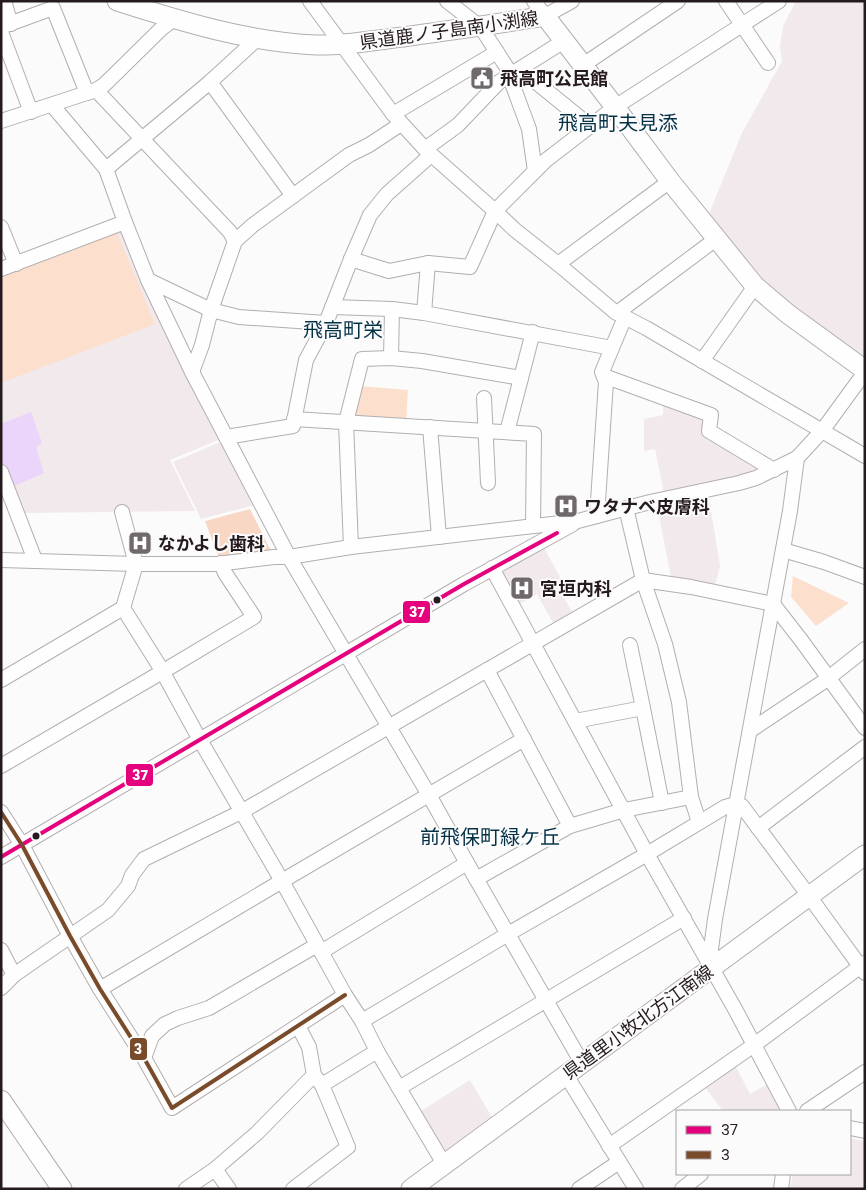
<svg xmlns="http://www.w3.org/2000/svg" width="866" height="1190" font-family="Poppins,'Noto Sans JP',sans-serif">
<rect width="100%" height="100%" fill="#fbfbfb"/>
<g fill="#f1e9eb">
<path d="M796,1H865V364L756,284L706,221L742,133L782,61L780,46L783,26Z"/>
<path d="M123,227L223,438L170,460L195,511L22,513L1,460V273Z"/>
<path d="M663,400L708,416L707,433L770,469L664,493L655,449L644,451V419L663,415Z"/>
<path d="M225,440L259,504L201,519L173,462Z"/>
<path d="M709,498L720,566L714,589L672,582L658,511Z"/>
<path d="M542,544L561,579L556,584L575,617L556,628L537,594L516,606L495,569Z"/>
<path d="M734,1063L750,1094L771,1082L783,1105L775,1111H723L703,1085Z"/>
<path d="M470,1080L496,1124L444,1158L418,1113Z"/>
<path d="M850,1138L865,1141V1189H790L793,1174H850Z"/>
</g>
<g fill="#fddfce">
<path d="M117,233L155,324L1,383V277Z"/>
<path d="M359,386L408,390L406,423L351,420Z"/>
<path d="M793,576L849,603L816,626L791,597Z"/>
</g>
<path fill="#f8d8c5" d="M250,509L274,557L221,563L205,521Z"/>
<path fill="#ecd5fb" d="M31,412L42,443L36,447L44,473L12,487L1,461V424Z"/>
<g fill="none" stroke-linecap="round" stroke-linejoin="round">
<g stroke="#b3aeaf" stroke-width="16">
<g id="minor">
<path d="M4,1L11,24"/>
<path d="M310,1L393,114L425,149L495,211L515,230L558,264L615,312L646,328L865,456"/>
<path d="M447,1L479,26"/>
<path d="M534,1L545,16L572,1"/>
<path d="M726,1L768,63"/>
<path d="M480,26L511,74"/>
<path d="M1,27L53,8L87,93"/>
<path d="M1,32L31,112"/>
<path d="M583,65L678,1"/>
<path d="M520,69L590,126"/>
<path d="M509,75L529,129L535,171"/>
<path d="M210,82L293,196"/>
<path d="M96,90L230,232L235,241"/>
<path d="M52,105L106,169L125,222"/>
<path d="M393,114L497,52"/>
<path d="M1,121L96,90L104,85L161,29L174,19"/>
<path d="M425,149L458,125L499,82L564,41"/>
<path d="M106,169L210,82L257,39"/>
<path d="M1,227L16,264"/>
<path d="M351,259L389,271L428,263L470,267L495,211L545,161L615,107L779,1"/>
<path d="M558,264L670,181"/>
<path d="M1,269L125,222L148,280L192,372L289,557L429,795L467,863L582,1063"/>
<path d="M148,280L211,310L239,317L326,323"/>
<path d="M332,307L392,309L424,313L612,348L625,317"/>
<path d="M424,313L428,263"/>
<path d="M617,313L716,239"/>
<path d="M391,358L392,309"/>
<path d="M702,361L755,286"/>
<path d="M192,372L202,345L211,310L235,241L253,225L349,155L369,145L401,124"/>
<path d="M604,376L711,415L709,431L774,470"/>
<path d="M484,398L488,483"/>
<path d="M294,419L534,434L533,526"/>
<path d="M430,427L439,537"/>
<path d="M507,432L533,332"/>
<path d="M226,437L293,426L306,360L326,323L351,259L370,215L387,194L431,155"/>
<path d="M1,472L35,560"/>
<path d="M626,508L643,580L665,644L679,702L691,797L699,822"/>
<path d="M597,516L606,382L602,372L612,348"/>
<path d="M351,547L346,422L362,359L391,358L422,361L521,378"/>
<path d="M783,550L824,562L865,577"/>
<path d="M1,560L136,564H217L274,557H289L351,547L578,521L650,502L739,483L756,478L797,458L822,431L865,372"/>
<path d="M492,568L647,854L735,1009L789,1111"/>
<path d="M123,608L160,667L200,740L282,881L345,995L362,1021L377,1051L444,1164"/>
<path d="M630,645L643,708"/>
<path d="M487,670L570,826"/>
<path d="M1,680L123,608L136,564L122,512"/>
<path d="M575,721L643,708L662,803"/>
<path d="M751,730L826,680L865,649"/>
<path d="M1,766L162,672L254,617L225,573L221,563"/>
<path d="M1,812L22,845L70,936L100,989L144,1058L172,1108L345,995"/>
<path d="M758,828L865,747"/>
<path d="M1,857L464,584L573,524"/>
<path d="M476,879L570,826L624,810L691,797"/>
<path d="M1,950L14,975"/>
<path d="M321,952L467,863"/>
<path d="M711,965V949L715,919L790,511L797,458"/>
<path d="M1,988L14,975L108,910L128,886L132,875L144,859L241,812L643,580L691,587L773,604L801,640L865,728"/>
<path d="M100,989L282,881L524,739"/>
<path d="M362,1021L508,934L647,854L725,807L736,804L742,806L809,896L865,973"/>
<path d="M298,1026L309,1047L314,1075"/>
<path d="M144,1058L152,1036L165,1024L178,1018L209,1008L317,945"/>
<path d="M566,1075L636,1189"/>
<path d="M399,1088L684,918"/>
<path d="M807,1111L865,1072"/>
<path d="M850,1128L865,1131"/>
<path d="M609,1146L754,1045L865,963"/>
<path d="M186,1189L215,1169"/>
<path d="M229,1189L215,1169L257,1133L314,1075L322,1085L377,1051"/>
<path d="M293,1189L348,1147L322,1085"/>
<path d="M579,1189L619,1162"/>
<path d="M682,1189L701,1174"/>
<path d="M781,1189L783,1174"/>
</g>
</g>
<g stroke="#b3aeaf" stroke-width="21">
<g id="major">
<path d="M117,1C183,22 248,42 316,45C345,46 374,40 403,37C451,30 498,24 545,16L615,107L670,181L755,286L788,314L865,370"/>
<path d="M1,1100L62,1189"/>
<path d="M411,1189L865,855"/>
</g>
</g>
<use href="#minor" stroke="#fefefe" stroke-width="14"/>
<use href="#major" stroke="#fefefe" stroke-width="19"/>
<g stroke="#fbfbfb" stroke-width="8">
<path id="bus-1" d="M1,857L464,584L557,533"/>
</g>
<g stroke="#fbfbfb" stroke-width="8">
<path id="bus-2" d="M1,812L22,845L70,936L100,989L144,1058L172,1108L345,995"/>
</g>
<use href="#bus-1" stroke="#e5007d" stroke-width="4"/>
<use href="#bus-2" stroke="#7a4b2a" stroke-width="4"/>
</g>
<defs>
<g id="civic-square" transform="scale(1.25)"><rect x="-9" y="-9" width="18" height="18" rx="4" fill="#70696b" stroke="#fbfbfb"/><path d="M-.6-6.5H3V-4.5H.6V-3L4-1V1h2V6H-6V1h2V-1L-.6-3ZM-1.2 2.5V6h2.4V2.5Z" fill="#fff"/></g>
<g id="hospital-square" transform="scale(1.25)"><rect x="-9" y="-9" width="18" height="18" rx="4" fill="#70696b" stroke="#fbfbfb"/><path d="M-5-5h3v3.5h4V-5h3V5h-3V1.5h-4V5h-3Z" fill="#fff"/></g>
</defs>
<g fill-rule="evenodd">
<use href="#civic-square" x="482" y="78"/>
<use href="#hospital-square" x="566" y="506"/>
<use href="#hospital-square" x="140" y="543"/>
<use href="#hospital-square" x="522" y="588"/>
</g>
<g fill="#251a1d" stroke="#fbfbfb" stroke-width="2">
<circle cx="437" cy="600" r="4.5"/>
<circle cx="36" cy="836" r="4.5"/>
</g>
<g text-anchor="middle" dominant-baseline="central" stroke-width="4" stroke-linejoin="round" paint-order="stroke">
<g font-size="18" fill="#251a1d" stroke="#fbfbfb">
<text transform="translate(449 30) rotate(-8)">県道鹿ノ子島南小渕線</text>
<text transform="translate(638 1022) rotate(-36)">県道里小牧北方江南線</text>
</g>
<g font-size="18" font-weight="bold" fill="#251a1d" stroke="#fbfbfb" text-anchor="start">
<text x="500" y="78">飛高町公民館</text>
<text x="584" y="506">ワタナベ皮膚科</text>
<text x="158" y="543">なかよし歯科</text>
<text x="540" y="588">宮垣内科</text>
</g>
<g font-size="20" fill="#053147" stroke="#fbfbfb">
<text x="618" y="123">飛高町夫見添</text>
<text x="343" y="330">飛高町栄</text>
<text x="490" y="837">前飛保町緑ケ丘</text>
</g>
</g>
<g stroke="#fbfbfb" stroke-width="2">
<rect x="402" y="600" width="29" height="24" rx="5" fill="#e5007d"/>
<rect x="125" y="763" width="29" height="24" rx="5" fill="#e5007d"/>
<rect x="129" y="1037" width="19" height="24" rx="5" fill="#7a4b2a"/>
</g>
<g font-size="14" text-anchor="middle" font-weight="bold" fill="#fff">
<text x="417" y="617">37</text>
<text x="140" y="780">37</text>
<text x="138" y="1054">3</text>
</g>
<rect width="866" height="1190" fill="none" stroke="#251a1d" stroke-width="5"/>
<rect x="676" y="1110" width="175" height="65" fill="#fbfbfb" stroke="#a5a1a2"/>
<rect x="686" y="1126" width="25" height="8" fill="#e5007d" stroke="#a5a1a2"/>
<text x="721" y="1135" font-size="15" fill="#251a1d">37</text>
<rect x="686" y="1151" width="25" height="8" fill="#7a4b2a" stroke="#a5a1a2"/>
<text x="721" y="1160" font-size="15" fill="#251a1d">3</text>
</svg>
